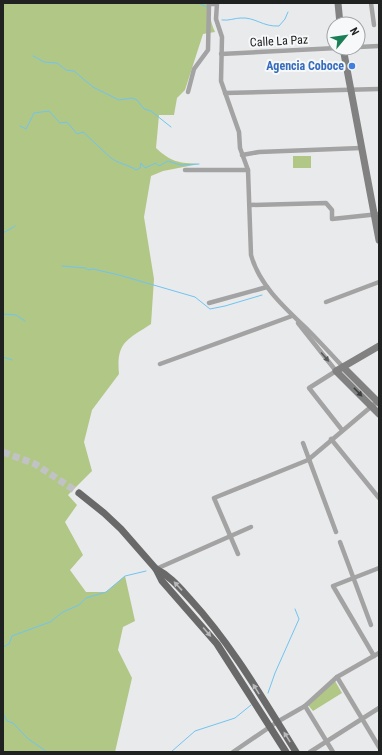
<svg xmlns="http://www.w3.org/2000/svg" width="382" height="755" font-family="'Roboto Condensed',sans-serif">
<rect width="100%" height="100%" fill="#e9eaec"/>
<g fill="#b1c786">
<path d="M3,3H212C208,13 211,23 215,32L203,34L185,90L177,98L174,115H159L156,148C171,162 179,163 199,164L163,171L151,176L144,217L154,279L151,324C127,340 116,342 119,374L92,410L84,442L92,471L68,495L77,505L65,522L83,555L70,570L86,592H106L125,576L135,621L123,627L118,650L132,678L115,752H3Z"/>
<rect x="293" y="156" width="18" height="12"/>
<path d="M335,681L342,693L313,711L308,705Z"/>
</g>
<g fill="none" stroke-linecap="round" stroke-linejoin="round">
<g stroke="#70c4f1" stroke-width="1">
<path d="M198,3L207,7"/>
<path d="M222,20C229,21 235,18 241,18C255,17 263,27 279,26L285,19L288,12"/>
<path d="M33,56L44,62L57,63L66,70L74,71L93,87L119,100L132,98L137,100L144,109L151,111L171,127"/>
<path d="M20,126L26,129L34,113L49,111L60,123L67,122L77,134L83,132C92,140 101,149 111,158C117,163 129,165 136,170L140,168L141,163L145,168L156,163L159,166L168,161L180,165L199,164"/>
<path d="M3,233L15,226"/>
<path d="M62,266L86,268L88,270L93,269L119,275L195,297L210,309L225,306L262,295"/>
<path d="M3,314L16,315L25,321"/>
<path d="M3,357L12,360"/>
<path d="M3,647L9,644L12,636L50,622L63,612L79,605L86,598L106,592L125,576L146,571"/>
<path d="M268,693L275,673L299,619L295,609"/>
<path d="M3,713L7,721L13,723L27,738L47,752"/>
<path d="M171,752L195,731L235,718L251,705"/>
</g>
<path stroke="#c1c2c3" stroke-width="7" stroke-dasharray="7 3.5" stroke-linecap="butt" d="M3,452L35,464L79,493"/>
<g stroke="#a3a3a4" stroke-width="4.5">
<path d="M217,3L216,19L222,37L221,81L239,132L240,148L248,170L251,255C259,285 285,308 307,329C319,341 331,354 343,367"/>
<path d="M371,3L374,25"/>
<path d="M358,47L379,46"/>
<path d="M221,54L337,48"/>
<path d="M188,92L194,69L208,50L209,4H216"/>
<path d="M225,93L379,89"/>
<path d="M242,155L259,152L361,148"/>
<path d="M185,170H248"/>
<path d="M250,205L326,203L332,210V219L379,214"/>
<path d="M326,302L379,282"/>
<path d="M209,303L267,287"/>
<path d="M298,323L336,371L309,388L342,430"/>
<path d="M160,364L292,316"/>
<path d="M331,439L379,498"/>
<path d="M303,443L336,532"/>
<path d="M340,542L371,625"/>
<path d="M238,554L214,498L308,460L379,400"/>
<path d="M156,569L251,527"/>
<path d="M374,656L333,586L379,568"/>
<path d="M337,677L379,747"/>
<path d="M305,706L333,752"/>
<path d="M233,752L277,722L305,706L337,677L379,653"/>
<path d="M310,752L379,708"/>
</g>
<g stroke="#818182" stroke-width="7">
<path d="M338,3L340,24"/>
<path d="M343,48L379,240"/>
<path d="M379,346L336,371L379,414"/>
<path d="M343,367L379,403"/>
</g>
<g stroke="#69696a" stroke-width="7">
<path d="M79,493L104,513L121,529L156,569L162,581L217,644L286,752"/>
<path d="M156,569C170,576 179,587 190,599C232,645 263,699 296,752"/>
</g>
</g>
<defs><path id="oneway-solid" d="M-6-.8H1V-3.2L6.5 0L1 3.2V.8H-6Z"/></defs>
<use fill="#5b5c5c" href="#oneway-solid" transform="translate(325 357) rotate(49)"/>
<use fill="#3d3e3e" href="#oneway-solid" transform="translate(358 392) rotate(46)"/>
<g fill="#b7b8b9">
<use href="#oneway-solid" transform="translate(178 586) rotate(-133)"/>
<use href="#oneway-solid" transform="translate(207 632) rotate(49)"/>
<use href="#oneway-solid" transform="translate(256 689) rotate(-122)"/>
<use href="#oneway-solid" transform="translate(287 737) rotate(-122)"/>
</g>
<circle fill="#3f7fe0" stroke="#f6f8f9" stroke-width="1.5" cx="352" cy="66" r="4"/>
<g text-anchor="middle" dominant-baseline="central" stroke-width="4" stroke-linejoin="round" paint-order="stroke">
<g font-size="12" fill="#202121" stroke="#f6f8f9">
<text transform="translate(279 41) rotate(-3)">Calle La Paz</text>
</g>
<g font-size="12" font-weight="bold" fill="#366cbe" stroke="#f6f8f9" text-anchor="end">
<text x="344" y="66">Agencia Coboce</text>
</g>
</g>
<rect width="382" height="755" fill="none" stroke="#202121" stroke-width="8"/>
<g transform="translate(346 36) rotate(61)"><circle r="19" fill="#f6f8f9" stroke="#a0a2a3"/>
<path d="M0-3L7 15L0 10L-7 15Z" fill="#1a7e57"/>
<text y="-6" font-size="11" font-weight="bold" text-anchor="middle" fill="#202121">N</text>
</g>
</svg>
